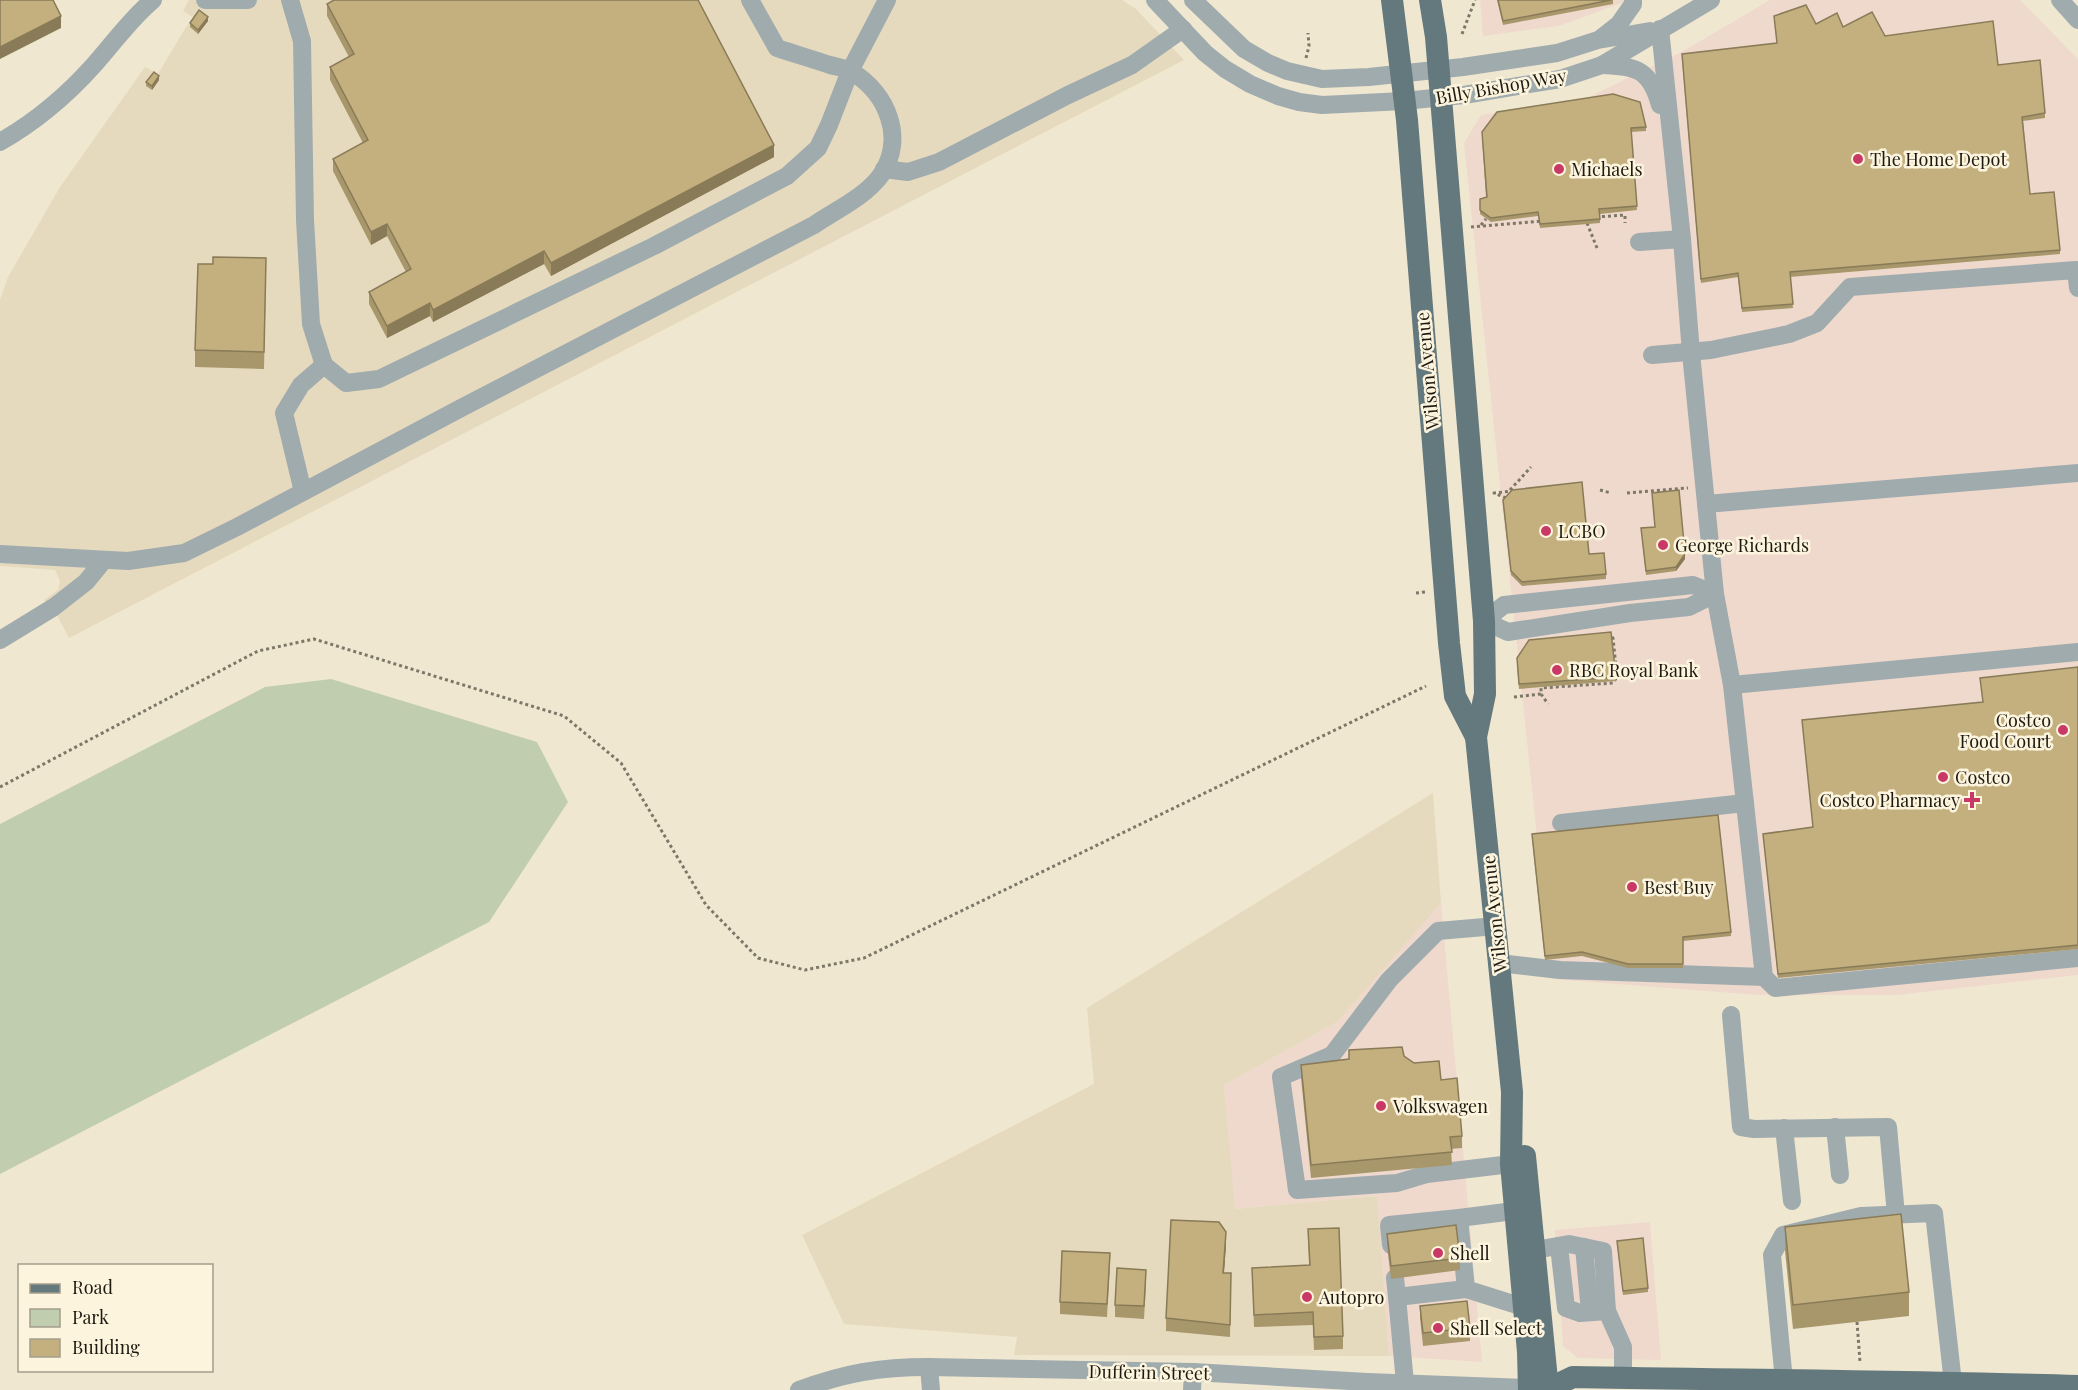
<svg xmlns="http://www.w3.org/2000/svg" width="2078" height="1390" font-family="'Playfair Display',serif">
<rect width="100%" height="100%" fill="#f0e7d1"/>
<g fill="#efd9cd">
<path d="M1480,0H1630L1559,26L1483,36Z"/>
<path d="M1770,0H2020L2078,59V975L1896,995H1758L1552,979L1464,143L1481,115L1585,99L1685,50Z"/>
<path d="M1441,903L1482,1362L1389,1356L1376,1196L1234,1209L1224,1085L1337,1022L1394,949Z"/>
<path d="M1650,1222L1661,1360L1578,1358L1563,1346L1555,1230Z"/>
</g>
<g fill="#e6dabe">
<path d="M189,0H1122L1136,9L1184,60L69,638L58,617L44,600L58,590L60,581L55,570L0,566V300L8,277L60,187L145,67L158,74L186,27L194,18L183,11Z"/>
<path d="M1433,793L1441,903L1337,1022L1224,1085L1235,1209L1377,1196L1389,1356L1014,1355L1017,1337L844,1324L802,1235L1094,1084L1087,1008Z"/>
</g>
<path fill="#c0ceaf" d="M331,679L537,742L568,802L489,922L0,1174V824L265,687Z"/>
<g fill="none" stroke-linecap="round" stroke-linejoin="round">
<g stroke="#7d7768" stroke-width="3" stroke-dasharray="3 3" stroke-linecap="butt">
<path d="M1462,34L1475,0"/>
<path d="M1306,58L1309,46L1308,33"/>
<path d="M1596,217L1625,215V223"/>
<path d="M1587,223L1597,248"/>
<path d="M1481,225L1486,219"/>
<path d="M1471,227L1542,221"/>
<path d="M1510,490L1531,467"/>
<path d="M1600,490L1611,493"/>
<path d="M1627,493L1688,488"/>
<path d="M1506,498L1494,493L1513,491"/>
<path d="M1416,593L1425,592"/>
<path d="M1541,694L1548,704"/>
<path d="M1514,697L1541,694V688L1613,683L1617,677L1613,638L1617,637"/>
<path d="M0,787L258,651L314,639L564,716L621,763L706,905L758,958L805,970L864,958L1426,686"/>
<path d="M1857,1322L1860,1362"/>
</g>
<g stroke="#a0abae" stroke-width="18">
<path d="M205,0H248"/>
<path d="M290,0L302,41L305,220L311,324L324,365"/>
<path d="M1155,0L1205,53L1225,69L1250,84L1278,96L1299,102L1322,105L1404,101L1464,95L1560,79L1602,65L1711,0"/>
<path d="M1193,0L1244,49L1268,63L1287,71L1322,79L1369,77L1463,67L1557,53L1598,40L1650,31"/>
<path d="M2060,0L2078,20"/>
<path d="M1660,29L1682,239L1691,353L1715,594L1732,685L1764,977L1775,988L2078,958"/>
<path d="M1600,39L1619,24L1633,4V0"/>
<path d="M1602,65C1636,66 1650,69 1660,105"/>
<path d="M0,142C35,122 66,96 93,66C113,44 130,19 153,0"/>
<path d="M884,169L908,172L939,162L1068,95L1132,65L1183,29"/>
<path d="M1639,242L1682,239"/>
<path d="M1652,355L1711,350L1789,334L1817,323L1850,287L2076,270L2078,288"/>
<path d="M303,492L284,413L301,385L324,365L346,383L379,379L654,246L787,176L818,148L829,125L850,71L887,0"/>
<path d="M1706,504L2078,473"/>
<path d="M0,554L128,561L184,553L237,527L463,407L814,225C836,210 865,197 881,175C906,138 887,93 852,72C846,68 837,67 830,65C812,59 795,54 777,48L750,0"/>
<path d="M1693,585L1715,594L1689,607L1630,613L1508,632L1484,621L1504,605Z"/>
<path d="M0,640L54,607L86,582L104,560"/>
<path d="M1732,685L2078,652"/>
<path d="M1561,823L1745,803"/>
<path d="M1496,926L1438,931L1389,980L1332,1055L1281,1077L1297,1190L1397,1183L1427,1174L1511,1164"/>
<path d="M1499,963L1560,970L1764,977"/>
<path d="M1731,1015L1741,1127L1754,1129L1888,1127L1896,1215"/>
<path d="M1835,1127L1840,1175"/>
<path d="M1784,1128L1792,1201"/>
<path d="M1514,1211L1459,1218L1466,1289L1523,1307"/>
<path d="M1391,1245L1389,1225L1459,1218"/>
<path d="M1559,1246L1566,1308L1580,1313L1607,1311"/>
<path d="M1584,1247L1590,1312"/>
<path d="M1535,1250L1569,1244L1603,1251L1607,1311L1623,1347V1377"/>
<path d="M1395,1278L1397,1297L1466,1289"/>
<path d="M1397,1297L1405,1383"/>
<path d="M929,1367L931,1390"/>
<path d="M1784,1381L1772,1255L1783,1235L1861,1216L1934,1213L1953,1383"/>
<path d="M799,1390C845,1373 879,1367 929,1367L1193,1372L1367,1382L1529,1388"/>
<path d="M1192,1390L1193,1372"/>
</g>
<g stroke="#64797d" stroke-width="22">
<path d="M1392,0L1407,120L1449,643L1455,696L1476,737"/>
<path d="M1430,0L1436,37L1484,621L1485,694L1476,737L1512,1092L1511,1164L1528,1352L1529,1390"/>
<path d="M1525,1156L1548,1390"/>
<path d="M1548,1389L1573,1377C1742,1380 1910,1381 2078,1386"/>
</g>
</g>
<g fill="#a9976c">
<path d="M1497,0H1613V4L1503,25Z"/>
<path d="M327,4L774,157L551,276L544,264L433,322L430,316L387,338L369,304V292L406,272L387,236L371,245L333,171V159L363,143L330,80V67L349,57L327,16Z"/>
<path d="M208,21L198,34L190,27V23Z"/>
<path d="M1816,24L1843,27L1885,36L1998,65L2045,113V118L2023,121L2030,194L2060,250V254L1790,277L1793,308L1742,312L1738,277L1701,283L1682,58L1776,43Z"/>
<path d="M159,80L152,90L146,86V82Z"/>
<path d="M1646,127V131L1631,132L1637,210L1600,214V223L1540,228L1538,216L1491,222L1480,214V199L1486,197L1482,136Z"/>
<path d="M266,275L264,369L195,367V350Z"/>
<path d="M1652,493L1685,559L1676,571L1646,575L1641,528L1655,527Z"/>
<path d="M1503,504L1589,554L1606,574V579L1522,586L1511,575Z"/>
<path d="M1517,663L1616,677V681L1519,689Z"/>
<path d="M2078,667V949L1778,978L1763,834L1812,827L1982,702Z"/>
<path d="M1532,838L1731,932V936L1683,941V968H1628L1582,956L1545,960Z"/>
<path d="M1404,1056L1441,1080L1462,1136V1148L1451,1149L1452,1165L1311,1178L1301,1078V1065Z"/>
<path d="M1785,1227L1909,1292V1316L1793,1329L1785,1251Z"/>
<path d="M1308,1229L1343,1336V1349L1314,1350L1313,1325L1254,1327L1252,1268L1309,1265Z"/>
<path d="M1387,1234L1460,1258V1270L1391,1279L1387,1246Z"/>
<path d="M1617,1241L1648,1288V1292L1623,1295Z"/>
<path d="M1226,1245L1224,1273H1231L1230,1337L1166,1331V1318Z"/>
<path d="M1110,1265L1107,1317L1060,1314V1302Z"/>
<path d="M1146,1283L1144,1319L1115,1317V1305Z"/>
<path d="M1420,1306L1470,1328V1341L1423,1346L1420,1318Z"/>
</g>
<g fill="#897b58">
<path d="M61,16V28L0,59V47Z"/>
<path d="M208,17V21L198,34V30Z"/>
<path d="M159,76V80L152,90V86Z"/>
<path d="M774,145V157L551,276V263Z"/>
<path d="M387,224V236L371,245V232Z"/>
<path d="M544,251V264L433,322V310Z"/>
<path d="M430,303V316L387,338V326Z"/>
<path d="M1685,554V559L1676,571V567Z"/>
<path d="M1226,1232V1245L1223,1285V1273Z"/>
</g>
<g fill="#c4b07e" stroke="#897b58" stroke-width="1.5">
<path d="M0,0H53L61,16L0,47Z"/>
<path d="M334,0H698L774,145L551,263L544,251L433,310L430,303L387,326L369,292L411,269L387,224L371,232L333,159L368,140L330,67L354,54L327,4Z"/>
<path d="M1498,0H1611L1503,21Z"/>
<path d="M1806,5L1816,24L1837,13L1843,27L1872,12L1885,36L1993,21L1998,65L2040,60L2045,113L2022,117L2030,194L2054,192L2060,250L1790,272L1793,304L1742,308L1738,273L1701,279L1682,54L1777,43L1774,16Z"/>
<path d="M199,10L208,17L198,30L190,23Z"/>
<path d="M154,72L159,76L152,86L146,82Z"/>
<path d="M1613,94L1640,102L1646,127L1631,128L1637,206L1599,209L1600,219L1540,224L1538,212L1491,218L1480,210V199L1487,197L1482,132L1497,112Z"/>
<path d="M213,257L266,258L264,352L195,350L198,264H213Z"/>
<path d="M1582,482L1589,554L1604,553L1606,574L1522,582L1511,571L1503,500L1512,490Z"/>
<path d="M1679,490L1685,554L1676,567L1646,571L1641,528L1655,527L1652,493Z"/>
<path d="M1611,632L1616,677L1519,684L1517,658L1529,640Z"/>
<path d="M2078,667V945L1778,974L1763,834L1813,827L1802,720L1983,702L1980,678Z"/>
<path d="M1718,815L1731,932L1683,937V964H1628L1582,952L1545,956L1532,834Z"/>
<path d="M1402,1047L1404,1056L1414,1063L1439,1061L1441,1080L1457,1078L1462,1136L1450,1137L1452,1152L1311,1165L1301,1065L1349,1059V1050Z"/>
<path d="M1901,1214L1909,1292L1793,1305L1785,1227Z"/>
<path d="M1171,1220L1219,1222L1226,1232L1223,1273H1231L1230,1325L1166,1318Z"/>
<path d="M1456,1225L1460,1258L1391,1266L1387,1234Z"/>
<path d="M1339,1228L1343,1336L1314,1337L1313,1312L1254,1315L1252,1268L1310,1265L1308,1229Z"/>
<path d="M1643,1238L1648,1288L1623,1291L1617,1241Z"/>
<path d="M1062,1251L1110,1253L1107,1304L1060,1302Z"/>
<path d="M1117,1268L1146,1270L1144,1306L1115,1305Z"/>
<path d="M1467,1301L1470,1328L1423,1333L1420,1306Z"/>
</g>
<g fill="#c83a65" stroke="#fdf4de" stroke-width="2">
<circle cx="1858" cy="159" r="6"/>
<circle cx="1559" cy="169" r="6"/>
<circle cx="1546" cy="531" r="6"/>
<circle cx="1663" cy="545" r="6"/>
<circle cx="1557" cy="670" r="6"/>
<circle cx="2063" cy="730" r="6"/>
<circle cx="1943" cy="777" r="6"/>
<path d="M1969 791h6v6h6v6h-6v6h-6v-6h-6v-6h6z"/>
<circle cx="1632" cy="887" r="6"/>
<circle cx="1381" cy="1106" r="6"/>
<circle cx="1438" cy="1253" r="6"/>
<circle cx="1307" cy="1297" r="6"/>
<circle cx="1438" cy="1328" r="6"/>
</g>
<g text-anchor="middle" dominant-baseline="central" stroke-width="5" stroke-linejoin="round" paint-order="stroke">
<g font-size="18" fill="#1d1a12" stroke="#fdf4de">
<text transform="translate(1501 86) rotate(-10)">Billy Bishop Way</text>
<text transform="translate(1427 371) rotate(-95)">Wilson Avenue</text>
<text transform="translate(1494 914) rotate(-96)">Wilson Avenue</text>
<text transform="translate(1149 1372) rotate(1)">Dufferin Street</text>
</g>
<g font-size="18" fill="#1d1a12" stroke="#fdf4de" text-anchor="start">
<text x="1870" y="159">The Home Depot</text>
<text x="1571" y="169">Michaels</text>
<text x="1558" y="531">LCBO</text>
<text x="1675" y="545">George Richards</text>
<text x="1569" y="670">RBC Royal Bank</text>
<text x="2051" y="720" text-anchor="end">Costco<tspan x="2051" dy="21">Food Court</tspan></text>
<text x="1955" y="777">Costco</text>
<text x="1960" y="800" text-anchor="end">Costco Pharmacy</text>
<text x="1644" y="887">Best Buy</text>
<text x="1393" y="1106">Volkswagen</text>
<text x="1450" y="1253">Shell</text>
<text x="1319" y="1297">Autopro</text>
<text x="1450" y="1328">Shell Select</text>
</g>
</g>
<rect x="18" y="1264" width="195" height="108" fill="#fdf4de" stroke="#a39d8c" stroke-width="1.5"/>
<rect x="30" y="1284" width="30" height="9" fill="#64797d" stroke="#a39d8c" stroke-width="1.5"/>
<text x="72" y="1294" font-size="18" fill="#1d1a12">Road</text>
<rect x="30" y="1309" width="30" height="18" fill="#c0ceaf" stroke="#a39d8c" stroke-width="1.5"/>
<text x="72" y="1324" font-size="18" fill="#1d1a12">Park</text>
<rect x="30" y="1339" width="30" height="18" fill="#c4b07e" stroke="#a39d8c" stroke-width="1.5"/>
<text x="72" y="1354" font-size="18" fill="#1d1a12">Building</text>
</svg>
